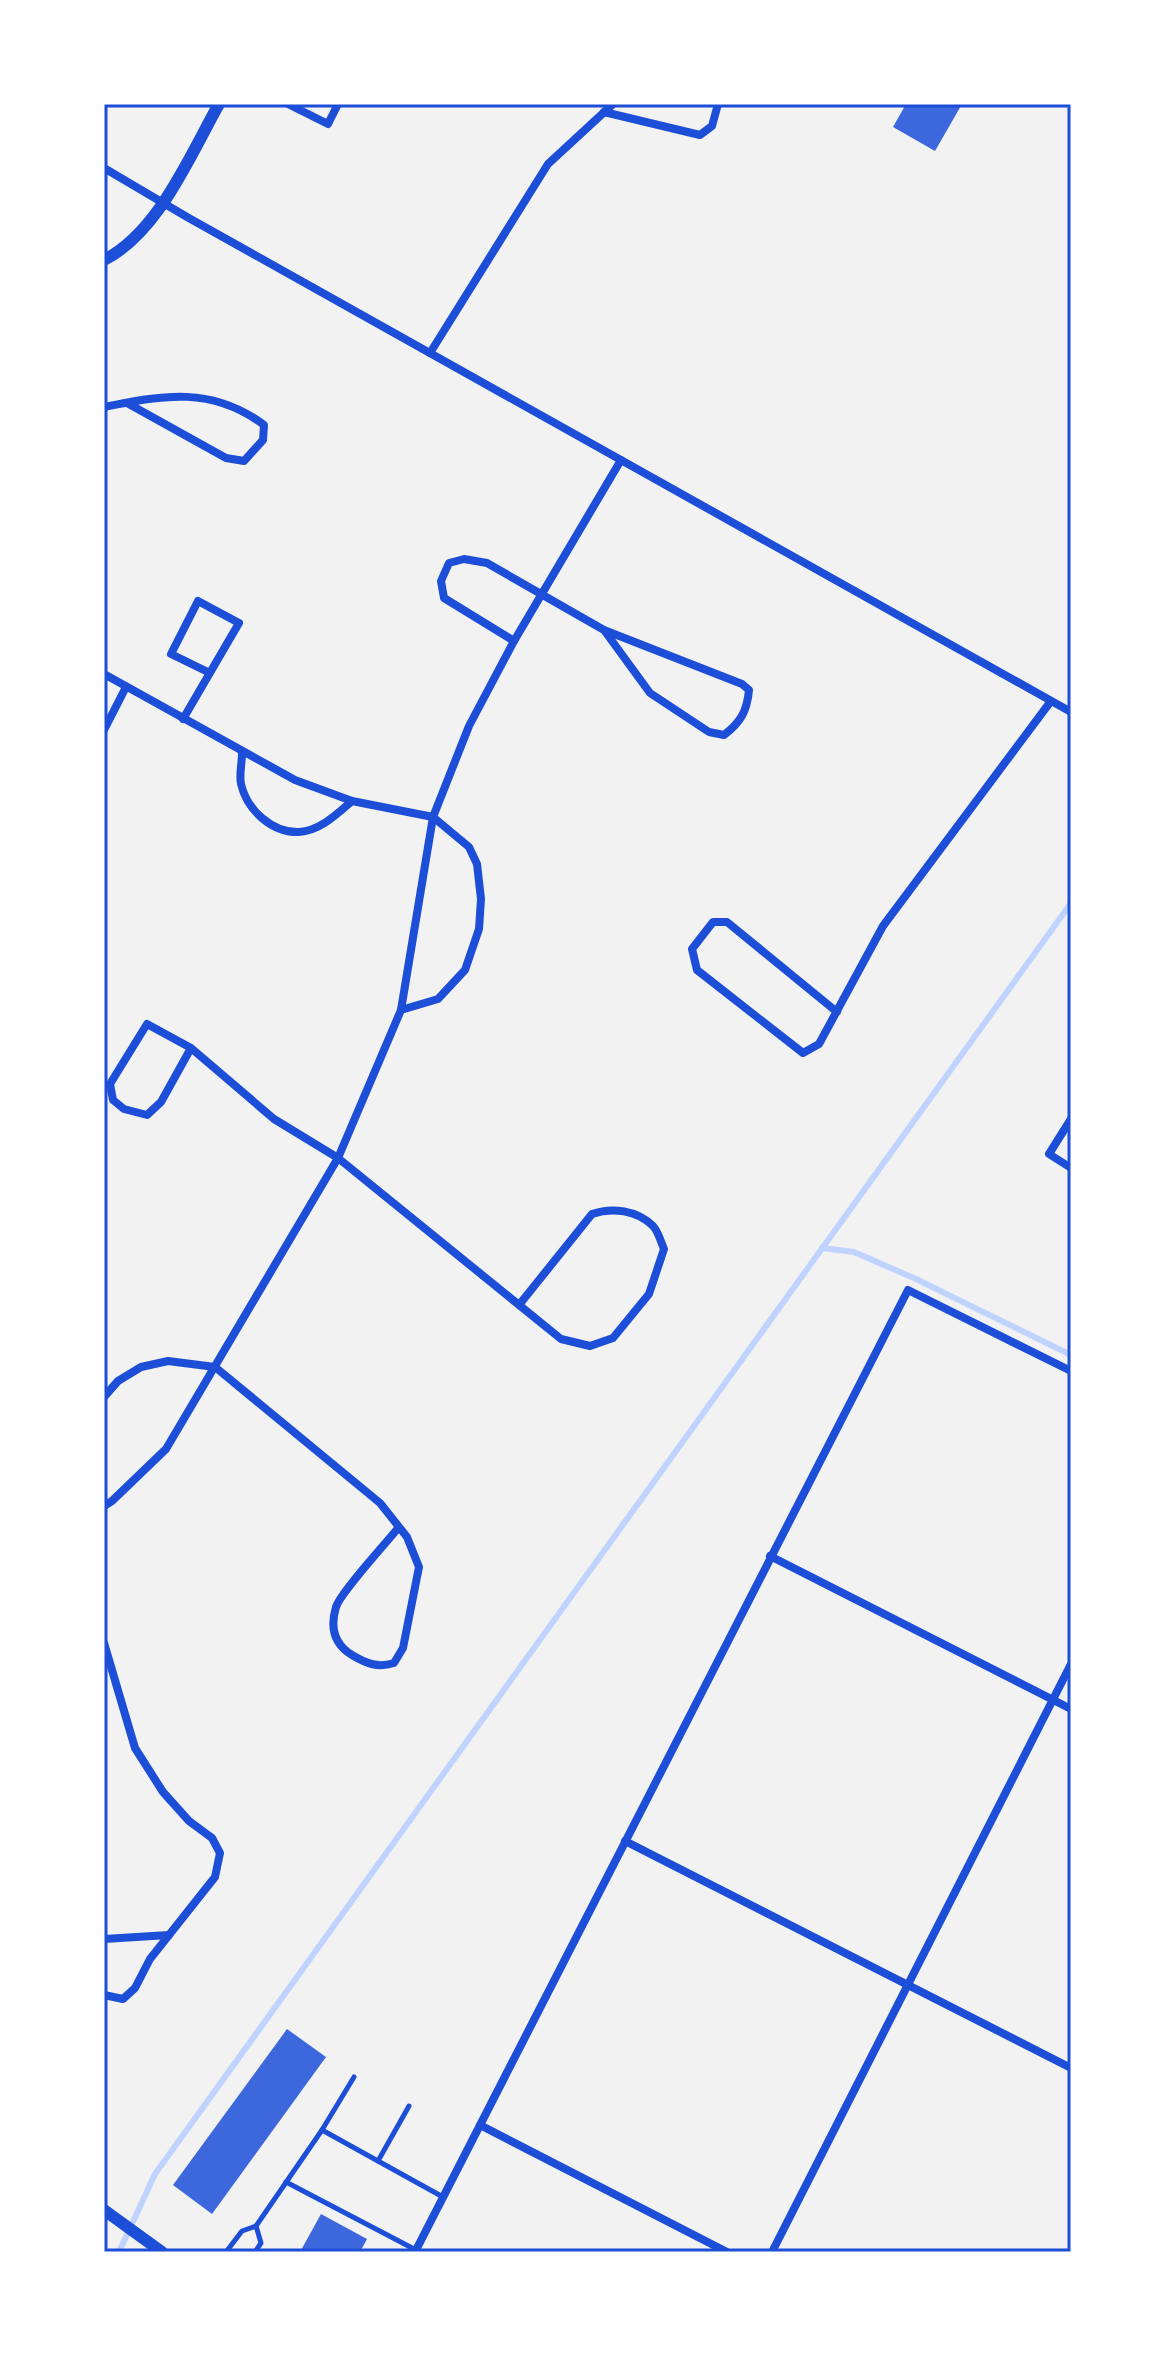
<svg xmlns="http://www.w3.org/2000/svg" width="1175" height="2356" font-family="'Work Sans',sans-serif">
<rect width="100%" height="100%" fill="#f2f2f2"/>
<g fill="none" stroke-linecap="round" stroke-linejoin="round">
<g stroke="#bfd3fe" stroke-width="6">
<path d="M822,1248L854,1252L916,1279L1071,1355"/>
<path d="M119,2252L155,2174L1071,903"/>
</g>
</g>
<g fill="#3d67dc">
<path d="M906,104H962L935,151L893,127Z"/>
<path d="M287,2029L326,2057L212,2214L173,2185Z"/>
<path d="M321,2214L367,2239L360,2252H300Z"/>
</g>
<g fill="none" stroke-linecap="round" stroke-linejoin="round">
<g stroke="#1d4ed8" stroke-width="5">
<path d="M1068,104L1071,106"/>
<path d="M322,2130L443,2197"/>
<path d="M378,2161L409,2106"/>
<path d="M286,2182L416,2250"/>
<path d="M226,2252L242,2231L256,2226L322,2130L354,2077"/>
<path d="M255,2252L261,2243L256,2226"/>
</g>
<g stroke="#1d4ed8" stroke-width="8">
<path d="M288,104L328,124L338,104"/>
<path d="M604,112L700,135L712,126L718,104"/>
<path d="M104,168L187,217L1071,712"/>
<path d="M430,353L548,164L613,104"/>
<path d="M104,407C164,395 212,386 264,425L263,440L244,461L226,458L127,403"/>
<path d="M514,641L444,598L441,581L449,563L464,559L487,563L604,630L742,684L749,690C747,711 741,722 724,735L709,732L650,693L604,630"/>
<path d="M104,674L295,780L352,801L433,817L469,847L477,864L481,899L479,929L465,970L438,999L401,1010"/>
<path d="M183,719L239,623L198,601L171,654L210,673"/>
<path d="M104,730L126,687"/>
<path d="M242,753C242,763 239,775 241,784C247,810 272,833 299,832C320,831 338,813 352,801"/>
<path d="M837,1012L727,922H713L692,949L697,970L803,1053L819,1044L883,926L1051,701"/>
<path d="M191,1048L161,1102L147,1115L124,1109L113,1100L110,1084L147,1024L191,1048L274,1119L338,1158L561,1339L590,1346L613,1338L649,1294L664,1249C661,1242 658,1231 653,1226C637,1210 612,1207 592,1214L519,1305"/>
<path d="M1071,1119L1049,1154L1071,1168"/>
<path d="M104,1397L118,1381L141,1367L168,1361L215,1367L380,1503L407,1537L419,1567L403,1648L394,1663C378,1668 367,1664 352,1655C334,1644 330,1627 336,1607C340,1593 387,1542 399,1527"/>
<path d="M104,1506L112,1501L166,1449L338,1158L401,1010L433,817L469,726L514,641L621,460"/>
<path d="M770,1556L1071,1709"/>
<path d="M104,1643L135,1748L163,1792L189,1821L212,1838L220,1853L215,1877L150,1959L135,1988L123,1999L104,1995"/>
<path d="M625,1841L1071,2068"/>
<path d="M104,1939L169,1935"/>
<path d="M480,2125L727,2252"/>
<path d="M415,2252L908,1290L1071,1371"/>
<path d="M772,2252L1071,1664"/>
</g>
<g stroke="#1d4ed8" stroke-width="12">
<path d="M104,260C159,232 190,155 219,104"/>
<path d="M104,2210L162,2252"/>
</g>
</g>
<rect width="1175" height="2356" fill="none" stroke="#ffffff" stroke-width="212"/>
<rect x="106" y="106" width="963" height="2144" fill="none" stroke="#1d4ed8" stroke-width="3"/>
</svg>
